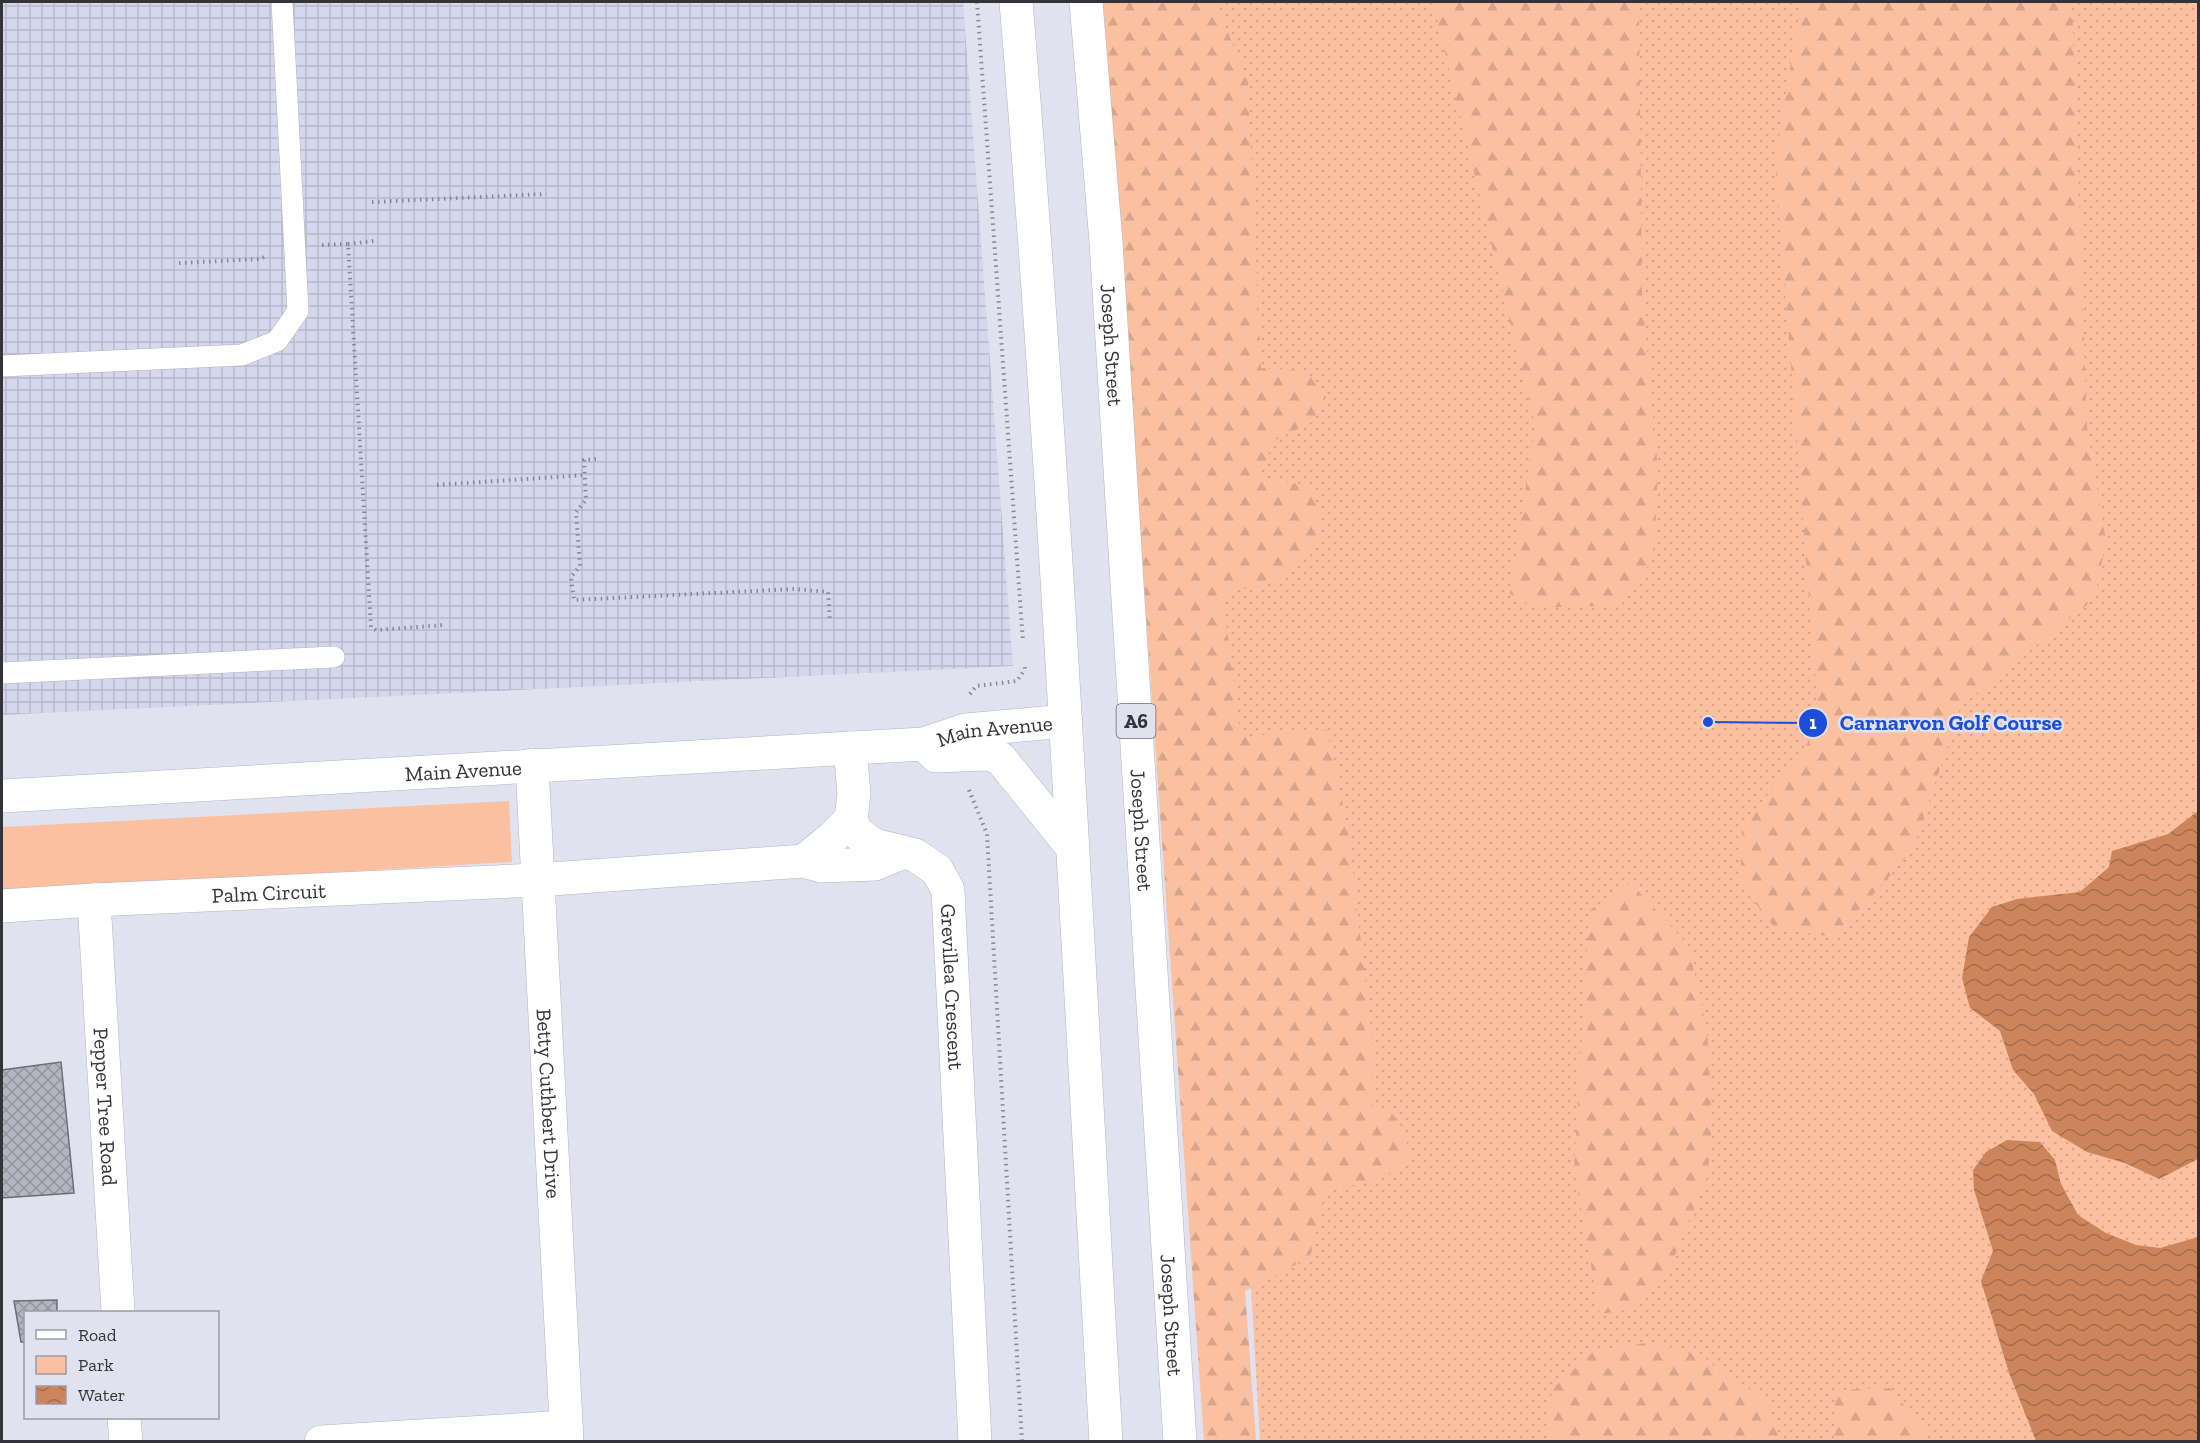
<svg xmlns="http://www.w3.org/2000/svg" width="2200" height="1443" font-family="'Zilla Slab',serif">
<defs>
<pattern id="industrial-grid" width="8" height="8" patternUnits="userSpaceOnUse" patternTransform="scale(1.5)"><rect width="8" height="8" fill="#d5d8ec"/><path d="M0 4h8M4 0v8" fill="none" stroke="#b7bacb"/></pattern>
<pattern id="grass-dots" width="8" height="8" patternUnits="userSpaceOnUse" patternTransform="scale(1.5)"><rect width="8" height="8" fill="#fbc0a0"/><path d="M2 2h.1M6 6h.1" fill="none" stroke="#d8a58b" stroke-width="1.8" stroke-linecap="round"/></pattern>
<pattern id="forest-firs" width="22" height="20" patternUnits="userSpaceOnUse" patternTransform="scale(1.5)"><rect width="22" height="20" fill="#fbc0a0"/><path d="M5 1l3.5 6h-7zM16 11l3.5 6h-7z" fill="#d8a58b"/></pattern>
<pattern id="water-waves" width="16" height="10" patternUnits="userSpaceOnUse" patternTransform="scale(1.5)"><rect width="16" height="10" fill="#cc855b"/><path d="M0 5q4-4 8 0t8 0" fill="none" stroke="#a66d4c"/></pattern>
<pattern id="building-cross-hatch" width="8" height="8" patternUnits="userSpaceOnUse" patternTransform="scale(1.5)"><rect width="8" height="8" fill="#b3b5c1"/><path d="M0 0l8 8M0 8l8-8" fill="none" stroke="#92949e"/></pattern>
</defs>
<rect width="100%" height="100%" fill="#e0e2ef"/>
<path fill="url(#industrial-grid)" d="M2,2H963L1013,666L2,715Z"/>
<path fill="url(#grass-dots)" d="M1176,2H2198V1441H1260Z"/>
<g fill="url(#forest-firs)">
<path d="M1103,2H1216L1248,82L1261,368L1306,371L1326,397L1312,422L1274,441L1258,479L1301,484L1313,493L1321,524L1315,551L1278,582L1222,593L1241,737L1327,730L1347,824L1373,1046V1113L1387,1110C1399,1119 1400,1123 1405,1136C1407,1143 1410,1152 1407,1159C1398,1178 1344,1187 1325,1191L1310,1257L1245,1291L1256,1441H1204Z"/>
<path d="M1433,2H1639L1642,292L1658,471L1654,557L1621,605L1533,608L1510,594L1535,425Z"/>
<path d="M1801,2H2072L2087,427L2106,542L2094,599L1961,706L1913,849L1873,895L1831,937L1774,927L1740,883L1742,828L1819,728L1775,160Z"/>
<path d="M1631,883L1688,945L1707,1029L1712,1118L1708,1175L1666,1277L1625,1310L1600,1314L1574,1170L1589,911Z"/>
<path d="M1654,1342L1705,1358L1728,1378L1765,1397L1781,1441H1547L1552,1389L1595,1350Z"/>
<path d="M1890,1388L1925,1431L1926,1441H1834L1835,1390Z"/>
</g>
<path fill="#fbc0a0" d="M509,801L512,862L2,892V827Z"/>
<g fill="url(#water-waves)">
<path d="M2198,811V1159L2159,1179L2125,1163L2087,1152L2052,1131L2034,1094L2013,1070L2000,1031L1970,1008L1962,978L1969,937L1992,907L2017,899L2080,892L2109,867L2112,851L2168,834Z"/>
<path d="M2007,1140L2040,1142L2055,1160L2061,1184L2078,1215L2106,1233L2136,1245L2160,1248L2198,1237V1441H2036L2009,1373L1981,1281L1993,1251L1974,1190L1973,1170L1986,1152Z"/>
</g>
<g fill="url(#building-cross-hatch)" stroke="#6c6e79" stroke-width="1.5">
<path d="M61,1062L74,1193L2,1198V1070Z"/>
<path d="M57,1300V1312H26V1342H21L14,1301Z"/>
</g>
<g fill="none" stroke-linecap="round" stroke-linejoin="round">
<g stroke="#b3b4c1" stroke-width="22">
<g id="lane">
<path d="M2,366L242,355L277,341L298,311L282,2"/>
<path d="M2,673L334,657"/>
</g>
</g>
<g stroke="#b3b4c1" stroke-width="34">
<g id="street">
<path d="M924,744L936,756L987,754L1000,758L1072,847"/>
<path id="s1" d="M850,748L854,794L851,819L856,832L874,845L915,855L937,870L948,890L975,1442"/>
<path id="s2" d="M532,765L567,1442"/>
<path id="s3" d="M2,796L924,744L966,730L1066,721"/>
<path d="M804,861L832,838L851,819"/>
<path id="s4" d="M94,900L118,1312"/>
<path id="s5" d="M2,906L94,900L537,880L804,861L822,866L875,864L901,853"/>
<path d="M124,1418L126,1442"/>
<path d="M321,1442L566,1427"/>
</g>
</g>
<g stroke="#b3b4c1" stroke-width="34">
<g id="highway">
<path d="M1016,2C1056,481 1078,961 1106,1442"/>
<path id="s6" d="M1086,2L1106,242L1180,1442"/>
</g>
</g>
<g stroke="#878891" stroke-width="4" stroke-dasharray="1.5 4.5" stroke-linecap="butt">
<path d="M977,2L1023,642"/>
<path d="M372,202L546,194"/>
<path d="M348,244L374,241"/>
<path d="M322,245L348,244L371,627L376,630L445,625"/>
<path d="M179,263L260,259L266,256"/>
<path d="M596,459L584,460L586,500L576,512L580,566L571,577L574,600L795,589L828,592L830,622"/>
<path d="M437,485L585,475"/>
<path d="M970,694L976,686L1017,681L1025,669L1024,664"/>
<path d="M969,790L987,834L1022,1442"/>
</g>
<use href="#lane" stroke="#fff" stroke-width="21"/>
<use href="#street" stroke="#fff" stroke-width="33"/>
<use href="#highway" stroke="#fff" stroke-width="33"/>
</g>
<g text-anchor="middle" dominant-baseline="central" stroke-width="5" stroke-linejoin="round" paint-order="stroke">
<rect fill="#e0e2ef" stroke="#676870" stroke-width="1.5" x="1116.5" y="704" width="39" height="34" rx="4.5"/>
<g font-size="20" font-weight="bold" fill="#333339">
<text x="1136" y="721">A6</text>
</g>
<g font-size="21" fill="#333339" stroke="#e0e2ef">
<text stroke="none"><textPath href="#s6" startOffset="344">Joseph Street</textPath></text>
<text stroke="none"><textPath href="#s3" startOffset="996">Main Avenue</textPath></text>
<text stroke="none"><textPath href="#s3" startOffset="462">Main Avenue</textPath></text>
<text stroke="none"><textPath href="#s6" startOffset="830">Joseph Street</textPath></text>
<text stroke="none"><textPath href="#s5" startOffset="267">Palm Circuit</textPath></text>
<text stroke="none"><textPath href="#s1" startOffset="296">Grevillea Crescent</textPath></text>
<text stroke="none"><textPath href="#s2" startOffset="339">Betty Cuthbert Drive</textPath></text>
<text stroke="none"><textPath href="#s4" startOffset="207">Pepper Tree Road</textPath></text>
<text stroke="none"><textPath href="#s6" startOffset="1316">Joseph Street</textPath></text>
</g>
</g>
<path fill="none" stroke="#1d4ed8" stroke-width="2" d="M1708 722L1813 723"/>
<g fill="#1d4ed8" stroke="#e0e2ef" stroke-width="2">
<circle cx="1708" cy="722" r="6"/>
<circle cx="1813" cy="723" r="15"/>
</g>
<g font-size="18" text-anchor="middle" font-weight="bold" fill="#fff">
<text x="1813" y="729">1</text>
</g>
<g font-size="22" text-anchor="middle" font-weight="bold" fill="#1d4ed8" stroke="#e0e2ef" stroke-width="5" stroke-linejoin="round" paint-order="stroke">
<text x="1951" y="730">Carnarvon Golf Course</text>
</g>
<rect width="2200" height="1443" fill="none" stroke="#333339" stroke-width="6"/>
<rect x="24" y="1311" width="195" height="108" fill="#e0e2ef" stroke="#9b9ca6" stroke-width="1.5"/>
<rect x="36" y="1330" width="30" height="9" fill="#ffffff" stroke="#9b9ca6" stroke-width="1.5"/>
<text x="78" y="1341" font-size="18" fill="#333339">Road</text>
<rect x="36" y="1356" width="30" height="18" fill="#fbc0a0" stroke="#9b9ca6" stroke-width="1.5"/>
<text x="78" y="1371" font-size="18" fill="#333339">Park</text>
<rect x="36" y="1386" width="30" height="18" fill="url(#water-waves)" stroke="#9b9ca6" stroke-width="1.5"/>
<text x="78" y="1401" font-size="18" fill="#333339">Water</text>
</svg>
